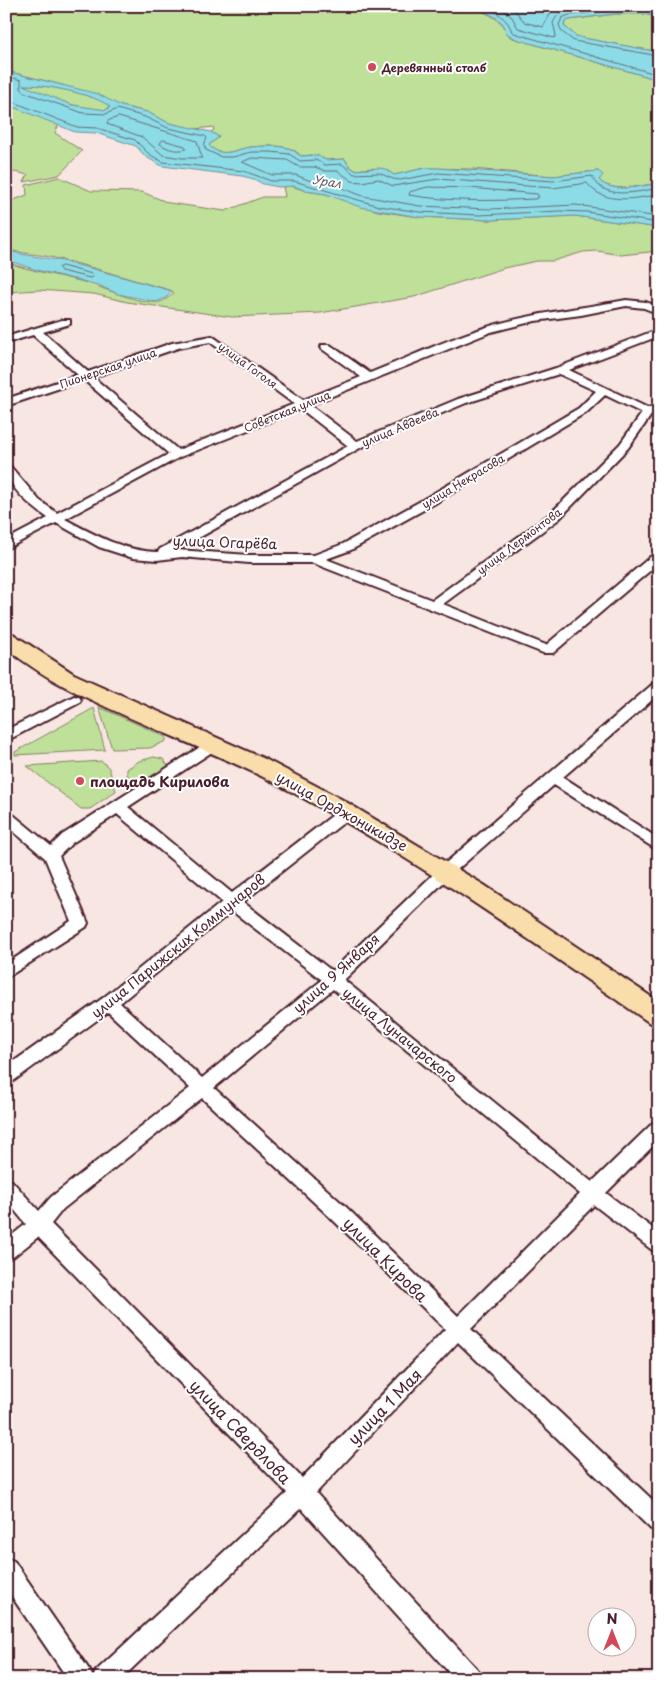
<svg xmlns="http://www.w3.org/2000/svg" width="665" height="1685" font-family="'Playpen Sans',sans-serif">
<rect width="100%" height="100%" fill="#f7e6e1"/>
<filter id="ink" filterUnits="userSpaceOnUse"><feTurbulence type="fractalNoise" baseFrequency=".02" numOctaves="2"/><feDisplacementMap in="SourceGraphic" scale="10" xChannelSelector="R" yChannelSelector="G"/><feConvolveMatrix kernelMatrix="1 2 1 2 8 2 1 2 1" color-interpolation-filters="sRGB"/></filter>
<g filter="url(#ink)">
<g fill="#bee099" stroke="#848062">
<path d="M6,6H469C488,14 501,17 510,37L516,39L659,80V183C642,185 612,194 599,180L600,177L598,171L553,176L472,169L425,168L394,175L372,168L355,170L349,166L345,159L326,160L311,155L301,156C299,154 297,152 295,151C285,144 264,146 252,147C237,148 221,160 209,145L219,137L211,132L214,130L213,127L195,129L169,123L147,112L121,106L62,85L6,71Z"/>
<path d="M637,13L659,17V52L583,38L576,36L564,26L565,22L569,20L616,14Z"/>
<path d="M23,85C43,84 95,94 110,106L106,110C83,108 42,100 23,85Z"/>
<path d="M6,104L59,124L55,133L82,151L59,175L24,182L28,175L15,172L6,176Z"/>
<path d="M59,177L91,191L142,192L169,203L225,211L263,197H285L283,186L289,185L306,191L326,194L378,211L419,217L490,220L575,216L659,228V251L621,255L597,251L583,252L553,261H537L504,268L414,297L320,313L232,317L127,302L94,294L39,290L6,292V262C34,272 63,276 91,284C108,290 140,304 158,302C164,302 169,297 174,293L170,290C131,280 94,267 55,258C39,254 22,254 6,249V203L27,195L26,185Z"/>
<path d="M99,707L166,737V741L150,748L112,749Z"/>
<path d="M94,708L105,750L15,755V752Z"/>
<path d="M154,757L163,759L169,767C153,778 145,790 127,775V769L139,761Z"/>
<path d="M102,761L109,768L116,791L90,809H81L27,766Z"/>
</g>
<g fill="#8cdce7" stroke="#72909c" fill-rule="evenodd">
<path d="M469,6H659V17C629,10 599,16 569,20L565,22L564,26L576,36L583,38L659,52V80L516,39L506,33C506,17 481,11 469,6Z"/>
<path d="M6,71L98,94L121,106L147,112L169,123L211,132L219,137L209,145C222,160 237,148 252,147C264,146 280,145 291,149C295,151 297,154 301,156L317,155L326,160L345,159L349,166L355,170L379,168L385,169L394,175L425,168H438L553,176L598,171L603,175L599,180C612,194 642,186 659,183V228L575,216L490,220L419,217L360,207L326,194L306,191L294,186L279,187L263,184L254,179L242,176L162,166L146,157L136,146L96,133L75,132L6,104ZM23,85C42,84 96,94 110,107L106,110L72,105Z"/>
<path d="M6,250C27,257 49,257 70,263C104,271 138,282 172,291L167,297L157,302L118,294L98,285L37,270L6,260Z"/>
</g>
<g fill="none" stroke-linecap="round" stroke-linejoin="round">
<g stroke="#646b76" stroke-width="1">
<path d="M483,6C496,12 508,18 512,32L517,34L659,75"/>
<path d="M497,6L512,17L518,28L554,38L556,35L553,23C560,6 577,8 593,6"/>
<path d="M512,6L524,22L543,27L555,6"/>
<path d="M659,12L637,8L569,15L562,18L559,25L562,32L574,41L659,56"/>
<path d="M6,76L21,80V88L24,92L83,113L106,114L117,109L145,117L168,128L205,136L207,138L204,145L206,150L221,157H233L251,152H271L289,154L300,161L316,160L325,165L342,164L354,174L379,173L393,179L400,180L438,173L553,181L592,176C603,201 637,192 659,188"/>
<path d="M6,99L77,127L97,128L135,140L149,154L163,162L244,171L271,181H294L379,206L420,212L479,215L560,211L587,212L659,223"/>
<path d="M119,117L197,141L202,158H182L163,155L142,137L107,124L108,121Z"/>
<path d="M163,140L185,146L186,149C176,152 168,149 160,144Z"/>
<path d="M428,187L470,188L537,194L539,197L535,199C493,201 451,202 409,195L410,192Z"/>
<path d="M659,195C635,198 604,206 587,183L553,188L438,179L393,186L378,179L362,182L352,181L338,171H325L315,167H299L287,160L252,158L242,162L272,175H296L308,180L329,183L363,196L420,206L490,209L576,205L659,217"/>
<path d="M62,266L92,274L93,277L90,278L61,271L59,268Z"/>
</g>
<g stroke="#4a1f2b" stroke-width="4">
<g id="minor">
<path d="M626,300L646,302L659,307V314L644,308L626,306L581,315L535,321L491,332L310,405L357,441L458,399L556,368L659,329V336L569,370L648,408L659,403V411L652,414L628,448L559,519L443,604L546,645L655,553L659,552V563L553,653H543L313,563H249L182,557L157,560L133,558L99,547L56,523L6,549V540L48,518C31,506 6,487 6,465L10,466L39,500L57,513L169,454L84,380L6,406V399L78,375L33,335L6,343V337L62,320H70V324L43,332L88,372L172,343L212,336L303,400L361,377L322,349L321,347L322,345H330L370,373C408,358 445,340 484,328C530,313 579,309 626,300ZM210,342L294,404L178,450L93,377L178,348ZM559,374L596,391L579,408L419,502L343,544L314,555H249L177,550L360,448L466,403ZM605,395L642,413L620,444L551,513L432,600L326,559L351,550L427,508L587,412ZM301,409L348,446L160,549L158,552C123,551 95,535 65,519L180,457Z"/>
<path d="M659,682V694L563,777L659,839V851L554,785L451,875L344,980L592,1182L653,1123L659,1121V1140L606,1193L659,1233V1252L652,1250L594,1205L471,1329L659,1506V1532L651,1529L458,1342L316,1493L479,1671L482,1679H455L301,1508L121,1679H68L6,1588V1558L14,1561L90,1671L93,1678L96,1671L287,1493L38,1237L13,1257L6,1259V1240L26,1224L6,1200V1179L12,1181L39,1211L51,1197L190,1088L108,1012L12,1082L6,1084V1067L103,998L222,902L117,814L72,843L59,856L88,923L86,927L6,978V964L71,921L45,858L6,825V812L11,813L51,846L62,835L208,742H218L220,745L218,748L128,807L232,893L342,808L347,807L352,808L354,812L352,816L243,902L332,971L441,867L654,683ZM232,911L322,980L202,1078L120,1003ZM333,989L580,1194L458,1316L346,1207L214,1088ZM202,1098L332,1219L445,1329L302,1478L51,1224L63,1209Z"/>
<path d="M74,696L79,697L81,700L79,703L6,741V730Z"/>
</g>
</g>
<g stroke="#4a1f2b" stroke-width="4">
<path id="primary" d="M6,633L13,634L74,674L265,759L341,799L484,885L659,1002V1026L650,1023C528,939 407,852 275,783C205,747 130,722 60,684C41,674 24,661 6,649Z"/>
</g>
<use href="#minor" fill="#fff" fill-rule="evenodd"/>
<use href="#primary" fill="#f9ddab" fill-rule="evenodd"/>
</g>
</g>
<g fill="#d1495b" stroke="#fff" stroke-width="2">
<circle cx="372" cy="67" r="5"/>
<circle cx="80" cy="781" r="5"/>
</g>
<g text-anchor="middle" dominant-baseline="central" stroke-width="4" stroke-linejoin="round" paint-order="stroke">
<g font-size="11" font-weight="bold" fill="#4a1f2b" stroke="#fff" text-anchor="start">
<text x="382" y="67">Деревянный столб</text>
</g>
<g font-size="11" fill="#4a1f2b" stroke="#fff">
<text transform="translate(248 365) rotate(36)">улица Гоголя</text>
<text transform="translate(108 368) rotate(-19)">Пионерская улица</text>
<text transform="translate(287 411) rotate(-22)">Советская улица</text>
<text transform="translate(400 427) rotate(-23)">улица Авдеева</text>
<text transform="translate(463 481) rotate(-31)">улица Некрасова</text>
<text transform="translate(519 541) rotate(-37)">улица Лермонтова</text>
</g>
<g font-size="12" font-style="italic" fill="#5e5863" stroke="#fff">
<text transform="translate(327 181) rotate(9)">Урал</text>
</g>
<g font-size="14" fill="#4a1f2b" stroke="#fff">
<text transform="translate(225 542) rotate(2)">улица Огарёва</text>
<text transform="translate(342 811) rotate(29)">улица Орджоникидзе</text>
<text transform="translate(178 946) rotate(-39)">улица Парижских Коммунаров</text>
<text transform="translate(336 973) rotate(-42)">улица 9 Января</text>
<text transform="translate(400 1035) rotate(39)">улица Луначарского</text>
</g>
<g font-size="14" font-weight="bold" fill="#4a1f2b" stroke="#fff" text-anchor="start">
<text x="90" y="781">площадь Кирилова</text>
</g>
<g font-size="16" fill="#4a1f2b" stroke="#fff">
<text transform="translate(386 1259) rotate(45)">улица Кирова</text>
<text transform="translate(384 1406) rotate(-46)">улица 1 Мая</text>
<text transform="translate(241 1431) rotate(46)">улица Свердлова</text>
</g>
</g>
<rect width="665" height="1685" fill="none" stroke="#fff" stroke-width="25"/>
<rect x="12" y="12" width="640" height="1660" fill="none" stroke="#4a1f2b" stroke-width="2" filter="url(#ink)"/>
<g transform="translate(612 1632)"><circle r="24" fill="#ffffff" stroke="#b7a5aa"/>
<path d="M0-4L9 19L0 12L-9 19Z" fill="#d1495b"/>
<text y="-8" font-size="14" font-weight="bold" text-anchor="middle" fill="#4a1f2b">N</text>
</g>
</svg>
